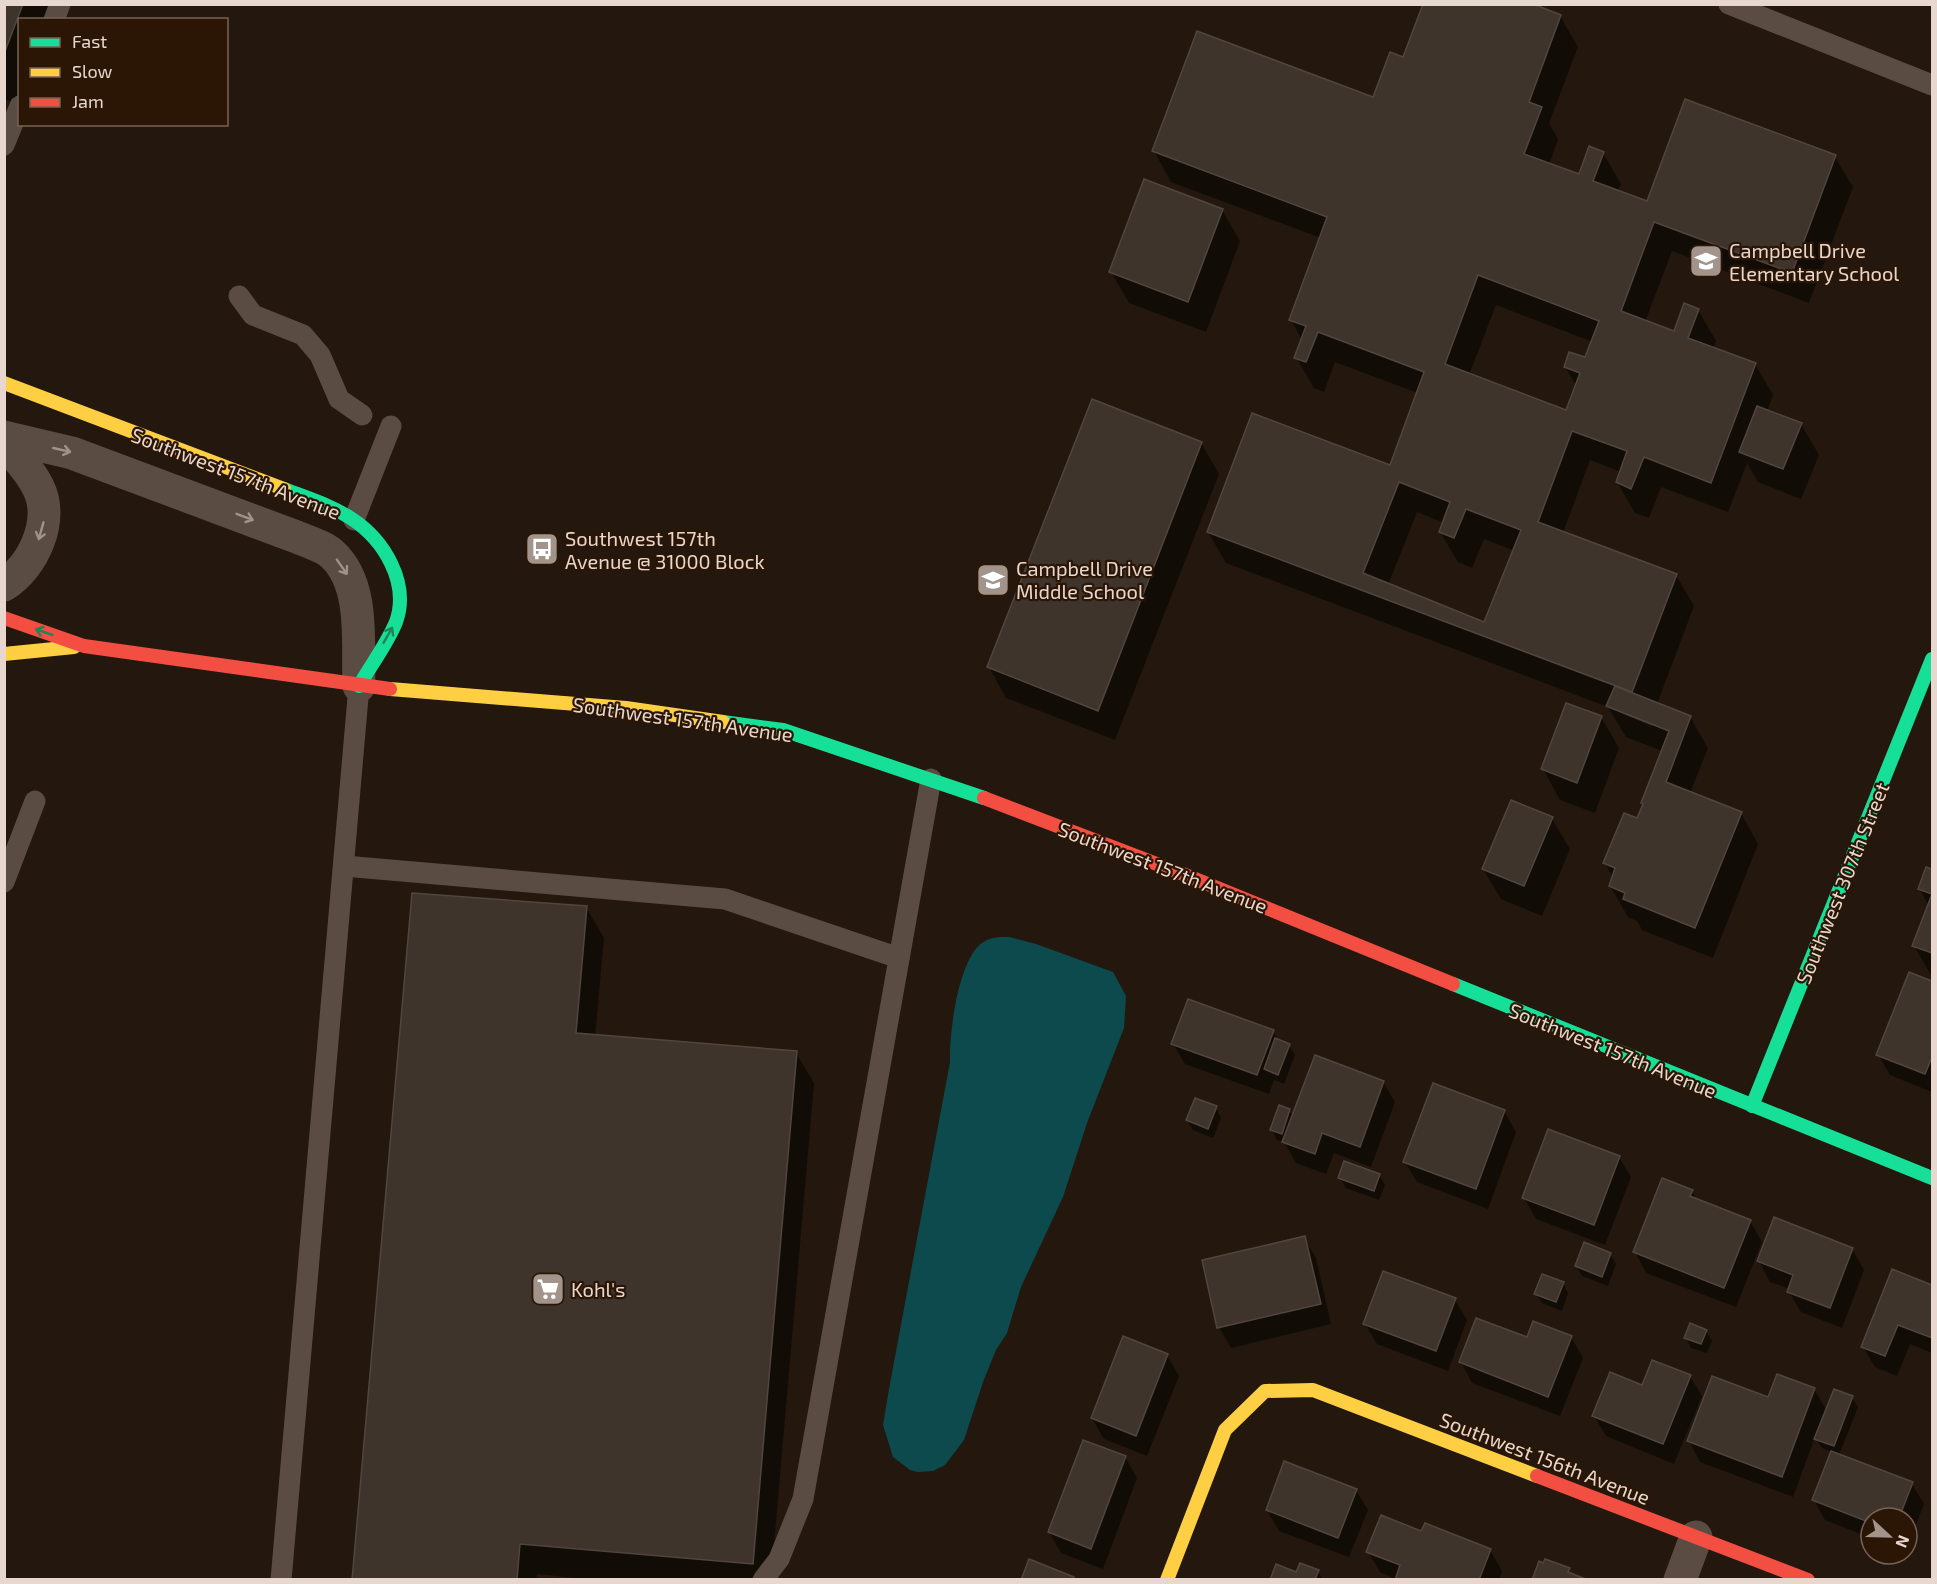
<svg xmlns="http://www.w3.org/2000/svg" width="1937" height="1584" font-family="'Exo 2',sans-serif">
<rect width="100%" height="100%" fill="#23170e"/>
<path fill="#0d4a4d" d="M1009,937L1036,944L1113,972L1126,996L1124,1028L1087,1123L1063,1197L1021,1287L1007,1333L996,1350L983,1382L964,1440L945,1465L933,1471L918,1472L910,1470L893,1457L883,1425L889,1389L950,1062C949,1034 958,960 982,943C990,937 999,937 1009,937Z"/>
<g fill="#0007" fill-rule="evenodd">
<path d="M4,4H52L46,20H20V90L15,103L4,99Z"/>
<path d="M1560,16L1578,47L1549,123L1558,139L1549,165L1580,176L1603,153L1621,184L1618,191L1648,203L1835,157L1853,187L1809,303L1672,251L1645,322L1674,333L1698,310L1716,341L1713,349L1755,364L1773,395L1767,411L1801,424L1819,455L1801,499L1758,482L1747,463L1728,512L1661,487L1649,518L1635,513L1617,482L1621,472L1590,460L1563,533L1676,575L1694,606L1657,704L1690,717L1708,748L1690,793L1741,813L1758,844L1713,958L1642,930L1637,921L1628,917L1610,886L1613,878L1605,863L1638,820L1662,751L1626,737L1608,707L1226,563L1208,532L1390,467L1418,393L1335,362L1324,392L1314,388L1296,357L1302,340L1291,320L1321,238L1171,182L1154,151L1374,99L1404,59ZM1496,305L1593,342L1586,359L1565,367L1577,387L1567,412L1469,375ZM1417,512L1444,523L1440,532L1458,562L1472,568L1484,539L1515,551L1485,624L1388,585ZM1626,712L1652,723V726L1625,715Z"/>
<path d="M1222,210L1240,241L1206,332L1129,303L1111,272Z"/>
<path d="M1201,443L1219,474L1115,740L1006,698L989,667Z"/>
<path d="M1601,717L1619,748L1595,813L1560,800L1543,769Z"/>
<path d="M1552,819L1570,849L1542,916L1501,899L1483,869Z"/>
<path d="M1927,869L1932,871V977L1914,946L1929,906L1919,888Z"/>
<path d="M586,907L604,938L595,1036L796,1053L814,1083L771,1580H596L537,1574L536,1580H353Z"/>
<path d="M1910,974L1932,982V1092L1890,1075L1878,1054Z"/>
<path d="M1273,1031L1279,1041L1289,1046L1295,1055L1284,1084L1274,1080L1269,1094L1185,1064L1173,1044Z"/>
<path d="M1383,1082L1395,1102L1371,1167L1334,1153L1326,1174L1296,1163L1284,1142L1277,1140L1272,1130L1289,1110L1293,1117Z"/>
<path d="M1216,1108L1221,1118L1213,1138L1193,1130L1187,1120Z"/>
<path d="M1504,1111L1516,1132L1488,1209L1417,1182L1405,1162Z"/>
<path d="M1619,1157L1631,1177L1605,1245L1536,1219L1524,1198Z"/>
<path d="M1379,1175L1385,1185L1379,1200L1346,1188L1340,1178Z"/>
<path d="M1692,1191L1698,1201L1750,1221L1762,1242L1736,1307L1646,1273L1635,1252Z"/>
<path d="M1304,1238L1316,1258L1331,1324L1231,1348L1219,1327Z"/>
<path d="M1852,1249L1864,1270L1842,1328L1801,1312L1789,1292L1790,1289L1770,1282L1759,1261Z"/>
<path d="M1610,1254L1616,1264L1608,1286L1582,1276L1576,1266Z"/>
<path d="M1893,1271L1932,1286V1353L1910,1344L1897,1376L1875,1367L1863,1347Z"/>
<path d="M1563,1283L1568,1293L1562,1311L1542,1303L1536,1294Z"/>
<path d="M1455,1300L1467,1320L1448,1371L1377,1344L1365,1324Z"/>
<path d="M1706,1331L1712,1341L1707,1353L1691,1348L1686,1338Z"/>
<path d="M1571,1337L1583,1358L1560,1416L1472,1383L1461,1362L1528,1339Z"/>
<path d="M1167,1355L1179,1376L1147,1456L1104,1439L1092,1418Z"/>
<path d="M1690,1376L1702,1396L1674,1464L1606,1436L1594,1416Z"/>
<path d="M1814,1389L1827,1411L1852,1398L1858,1407L1839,1455L1912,1484L1924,1504L1907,1547V1518H1871V1538L1825,1520L1814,1500L1832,1452L1822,1448L1815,1437L1793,1497L1700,1462L1689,1441L1769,1399Z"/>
<path d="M1125,1457L1137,1478L1103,1569L1061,1553L1049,1532Z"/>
<path d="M1356,1490L1368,1510L1349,1557L1279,1531L1267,1510Z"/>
<path d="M1422,1533L1490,1550L1502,1571L1499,1580H1397L1380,1572L1368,1552Z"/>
<path d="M1318,1571L1323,1580H1272L1297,1574Z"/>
</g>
<g fill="#3e342c" stroke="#51463f" stroke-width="1.5" fill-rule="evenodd">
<path d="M4,4H23L4,54Z"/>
<path d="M1423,4H1533L1561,15L1529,102L1542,107L1524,154L1579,174L1589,146L1604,152L1593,181L1647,201L1685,99L1836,155L1792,273L1654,222L1621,311L1674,331L1684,303L1699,309L1688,338L1756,363L1711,483L1644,457L1631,489L1616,482L1627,451L1572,431L1538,522L1677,574L1632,692L1207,532L1252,413L1390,465L1424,372L1318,332L1306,362L1294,358L1306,326L1289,320L1327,217L1152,151L1197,31L1373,97L1390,52L1403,57ZM1478,275L1599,321L1585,357L1569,352L1564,367L1580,373L1566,410L1445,364ZM1399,482L1450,502L1439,532L1454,538L1466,509L1521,530L1484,622L1363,573Z"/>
<path d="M1144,179L1223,209L1188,302L1109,272Z"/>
<path d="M1092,399L1202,442L1098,711L987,667Z"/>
<path d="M1757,406L1802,423L1783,469L1739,452Z"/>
<path d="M1615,686L1691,716L1666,782L1742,812L1695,928L1623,899L1625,893L1609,886L1615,868L1603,863L1624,813L1637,818L1643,804L1641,803L1669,731L1606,706Z"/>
<path d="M1566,703L1602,716L1577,783L1541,769Z"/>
<path d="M1511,800L1553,817L1524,886L1482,869Z"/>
<path d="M1926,867L1932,869V953L1912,946L1932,894L1918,889Z"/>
<path d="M412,893L587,906L576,1033L797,1051L753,1564L520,1544L517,1580H352Z"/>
<path d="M1909,972L1932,981V1057L1925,1074L1876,1055Z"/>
<path d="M1188,999L1274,1030L1257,1075L1171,1044Z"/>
<path d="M1275,1038L1290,1044L1278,1075L1264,1069Z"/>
<path d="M1315,1055L1384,1081L1360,1147L1322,1133L1315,1154L1282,1142Z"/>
<path d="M1433,1083L1505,1110L1476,1189L1403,1162Z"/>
<path d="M1195,1098L1217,1106L1208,1129L1186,1120Z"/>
<path d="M1279,1105L1290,1109L1282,1134L1270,1130Z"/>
<path d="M1548,1129L1620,1156L1594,1225L1522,1198Z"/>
<path d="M1344,1161L1380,1174L1374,1191L1338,1178Z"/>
<path d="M1662,1178L1693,1190L1690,1196L1751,1220L1724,1288L1633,1252Z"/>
<path d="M1774,1217L1853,1248L1830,1308L1787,1292L1793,1275L1757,1261Z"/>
<path d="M1305,1236L1321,1304L1217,1328L1202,1260Z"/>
<path d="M1584,1242L1611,1253L1602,1277L1575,1266Z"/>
<path d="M1892,1269L1932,1285V1338L1898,1325L1885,1356L1861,1347Z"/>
<path d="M1383,1271L1456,1298L1436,1351L1363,1324Z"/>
<path d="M1542,1274L1564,1282L1556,1302L1534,1294Z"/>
<path d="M1476,1318L1527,1337L1533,1321L1572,1336L1548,1397L1459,1362Z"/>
<path d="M1690,1323L1707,1330L1701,1344L1684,1338Z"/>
<path d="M1123,1336L1168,1354L1136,1436L1091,1418Z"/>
<path d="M1652,1360L1691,1375L1663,1444L1592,1416L1610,1372L1642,1385Z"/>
<path d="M1777,1374L1815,1388L1782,1477L1687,1441L1712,1376L1768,1397Z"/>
<path d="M1834,1389L1853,1396L1834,1446L1814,1439Z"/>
<path d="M1083,1440L1126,1456L1091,1549L1048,1532Z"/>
<path d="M1831,1451L1913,1482L1899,1518H1871V1523L1812,1500Z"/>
<path d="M1284,1461L1357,1489L1338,1538L1266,1510Z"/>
<path d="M1381,1515L1421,1531L1425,1523L1491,1549L1479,1580H1395L1400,1565L1366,1552Z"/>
<path d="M1029,1559L1074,1577L1073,1580H1021Z"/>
<path d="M1545,1559L1570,1568L1568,1572L1588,1580H1532L1539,1561L1543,1563Z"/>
<path d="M1300,1563L1319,1570L1315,1580H1270L1276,1564L1296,1572Z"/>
</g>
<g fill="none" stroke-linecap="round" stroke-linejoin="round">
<g stroke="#5a4c42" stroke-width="21">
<path d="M1729,4L1932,85"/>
<path d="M54,20L60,4"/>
<path d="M4,145L20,106"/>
<path d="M239,296L253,315L303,335L320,355L339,399L362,415"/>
<path d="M354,520L391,426"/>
<path d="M344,866L725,899L899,958"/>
<path d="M4,882L35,801"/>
<path d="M281,1580L359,686"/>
<path d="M763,1580L779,1559L803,1499L931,779"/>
</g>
<g stroke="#5a4c42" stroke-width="33">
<path d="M4,437L72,453L294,536C306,541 323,546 332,554C366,585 357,644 359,686"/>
<path d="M4,443C17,457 30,471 38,487C55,520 33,567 4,585"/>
<path d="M1680,1580L1696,1537"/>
</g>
<g stroke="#16e098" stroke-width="14">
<path d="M284,489C307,498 331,505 352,519C384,540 410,583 396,622C387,644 371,665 359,686"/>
<path d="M723,722L783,730L984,798"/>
<path d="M1453,984L1932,1178"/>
<path d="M1752,1106L1932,659"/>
</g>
<g stroke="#ffcf43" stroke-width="14">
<path d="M4,383L284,489"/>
<path d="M4,654L74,647"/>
<path d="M390,689L626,708L723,722"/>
<path d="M1167,1580L1225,1430L1265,1391L1313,1390L1537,1476"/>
</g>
<g stroke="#f24e42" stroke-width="14">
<path d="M4,618L84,646L390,689"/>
<path d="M984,798L1183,874L1453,984"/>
<path d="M1537,1476L1808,1580"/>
</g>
</g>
<defs><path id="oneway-shaft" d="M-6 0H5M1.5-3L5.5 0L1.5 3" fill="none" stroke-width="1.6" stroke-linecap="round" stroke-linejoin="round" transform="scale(1.5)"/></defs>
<g stroke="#a09288">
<use href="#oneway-shaft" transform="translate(62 450) rotate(13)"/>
<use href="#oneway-shaft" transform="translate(245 517) rotate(21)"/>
<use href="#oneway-shaft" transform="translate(41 531) rotate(106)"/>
<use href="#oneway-shaft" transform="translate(342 567) rotate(55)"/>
</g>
<g stroke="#1f8556">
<use href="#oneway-shaft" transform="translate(44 632) rotate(-161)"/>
<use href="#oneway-shaft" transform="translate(388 635) rotate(-60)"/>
</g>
<defs>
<g id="school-square" transform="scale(1.725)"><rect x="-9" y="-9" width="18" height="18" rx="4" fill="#a2948b" stroke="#2b1606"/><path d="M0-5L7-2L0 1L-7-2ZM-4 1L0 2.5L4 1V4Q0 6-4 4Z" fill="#fff"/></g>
<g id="bus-square" transform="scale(1.725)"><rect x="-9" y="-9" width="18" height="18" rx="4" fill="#a2948b" stroke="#2b1606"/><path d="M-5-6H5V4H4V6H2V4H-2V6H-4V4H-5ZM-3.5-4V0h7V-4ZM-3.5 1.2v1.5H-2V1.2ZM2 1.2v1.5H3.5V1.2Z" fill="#fff"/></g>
<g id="supermarket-square" transform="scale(1.725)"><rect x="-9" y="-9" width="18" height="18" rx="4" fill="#a2948b" stroke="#2b1606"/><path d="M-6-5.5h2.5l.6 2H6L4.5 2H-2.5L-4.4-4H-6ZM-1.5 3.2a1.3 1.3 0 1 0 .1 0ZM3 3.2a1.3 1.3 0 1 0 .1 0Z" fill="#fff"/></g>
</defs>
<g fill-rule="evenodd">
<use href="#school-square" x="1706" y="261"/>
<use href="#bus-square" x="542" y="549"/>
<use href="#school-square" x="993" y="580"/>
<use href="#supermarket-square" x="548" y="1289"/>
</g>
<g text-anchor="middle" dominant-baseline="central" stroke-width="4.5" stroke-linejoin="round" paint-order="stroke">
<g font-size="20" fill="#e7d7ce" stroke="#2b1606" text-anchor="start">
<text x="1729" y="250">Campbell Drive<tspan x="1729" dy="23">Elementary School</tspan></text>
<text x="565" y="538">Southwest 157th<tspan x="565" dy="23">Avenue @ 31000 Block</tspan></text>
<text x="1016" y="568">Campbell Drive<tspan x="1016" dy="23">Middle School</tspan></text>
<text x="571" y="1289">Kohl's</text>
</g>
<g font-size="20" fill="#e7d7ce" stroke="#2b1606">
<text transform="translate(236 473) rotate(21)">Southwest 157th Avenue</text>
<text transform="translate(683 719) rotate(8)">Southwest 157th Avenue</text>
<text transform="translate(1163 867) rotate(21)">Southwest 157th Avenue</text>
<text transform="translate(1842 883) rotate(-68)">Southwest 307th Street</text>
<text transform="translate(1613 1050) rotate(22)">Southwest 157th Avenue</text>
<text transform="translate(1545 1458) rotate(21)">Southwest 156th Avenue</text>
</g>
</g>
<rect width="1937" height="1584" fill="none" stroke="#e7d7ce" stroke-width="12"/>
<rect x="18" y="18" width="210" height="108" fill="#2b1606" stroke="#766356" stroke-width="1.5"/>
<rect x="30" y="38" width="30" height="9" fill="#16e098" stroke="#766356" stroke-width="1.5"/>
<text x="72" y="48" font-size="18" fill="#e7d7ce">Fast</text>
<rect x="30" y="68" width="30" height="9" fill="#ffcf43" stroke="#766356" stroke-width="1.5"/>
<text x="72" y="78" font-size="18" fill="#e7d7ce">Slow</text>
<rect x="30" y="98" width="30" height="9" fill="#f24e42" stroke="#766356" stroke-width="1.5"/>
<text x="72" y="108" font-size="18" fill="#e7d7ce">Jam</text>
<g transform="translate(1889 1536) rotate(112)"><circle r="28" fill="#2b1606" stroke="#766356" stroke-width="1.5"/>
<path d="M0-4.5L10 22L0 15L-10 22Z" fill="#a2948b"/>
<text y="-9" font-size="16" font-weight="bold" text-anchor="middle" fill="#e7d7ce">N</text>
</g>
</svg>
